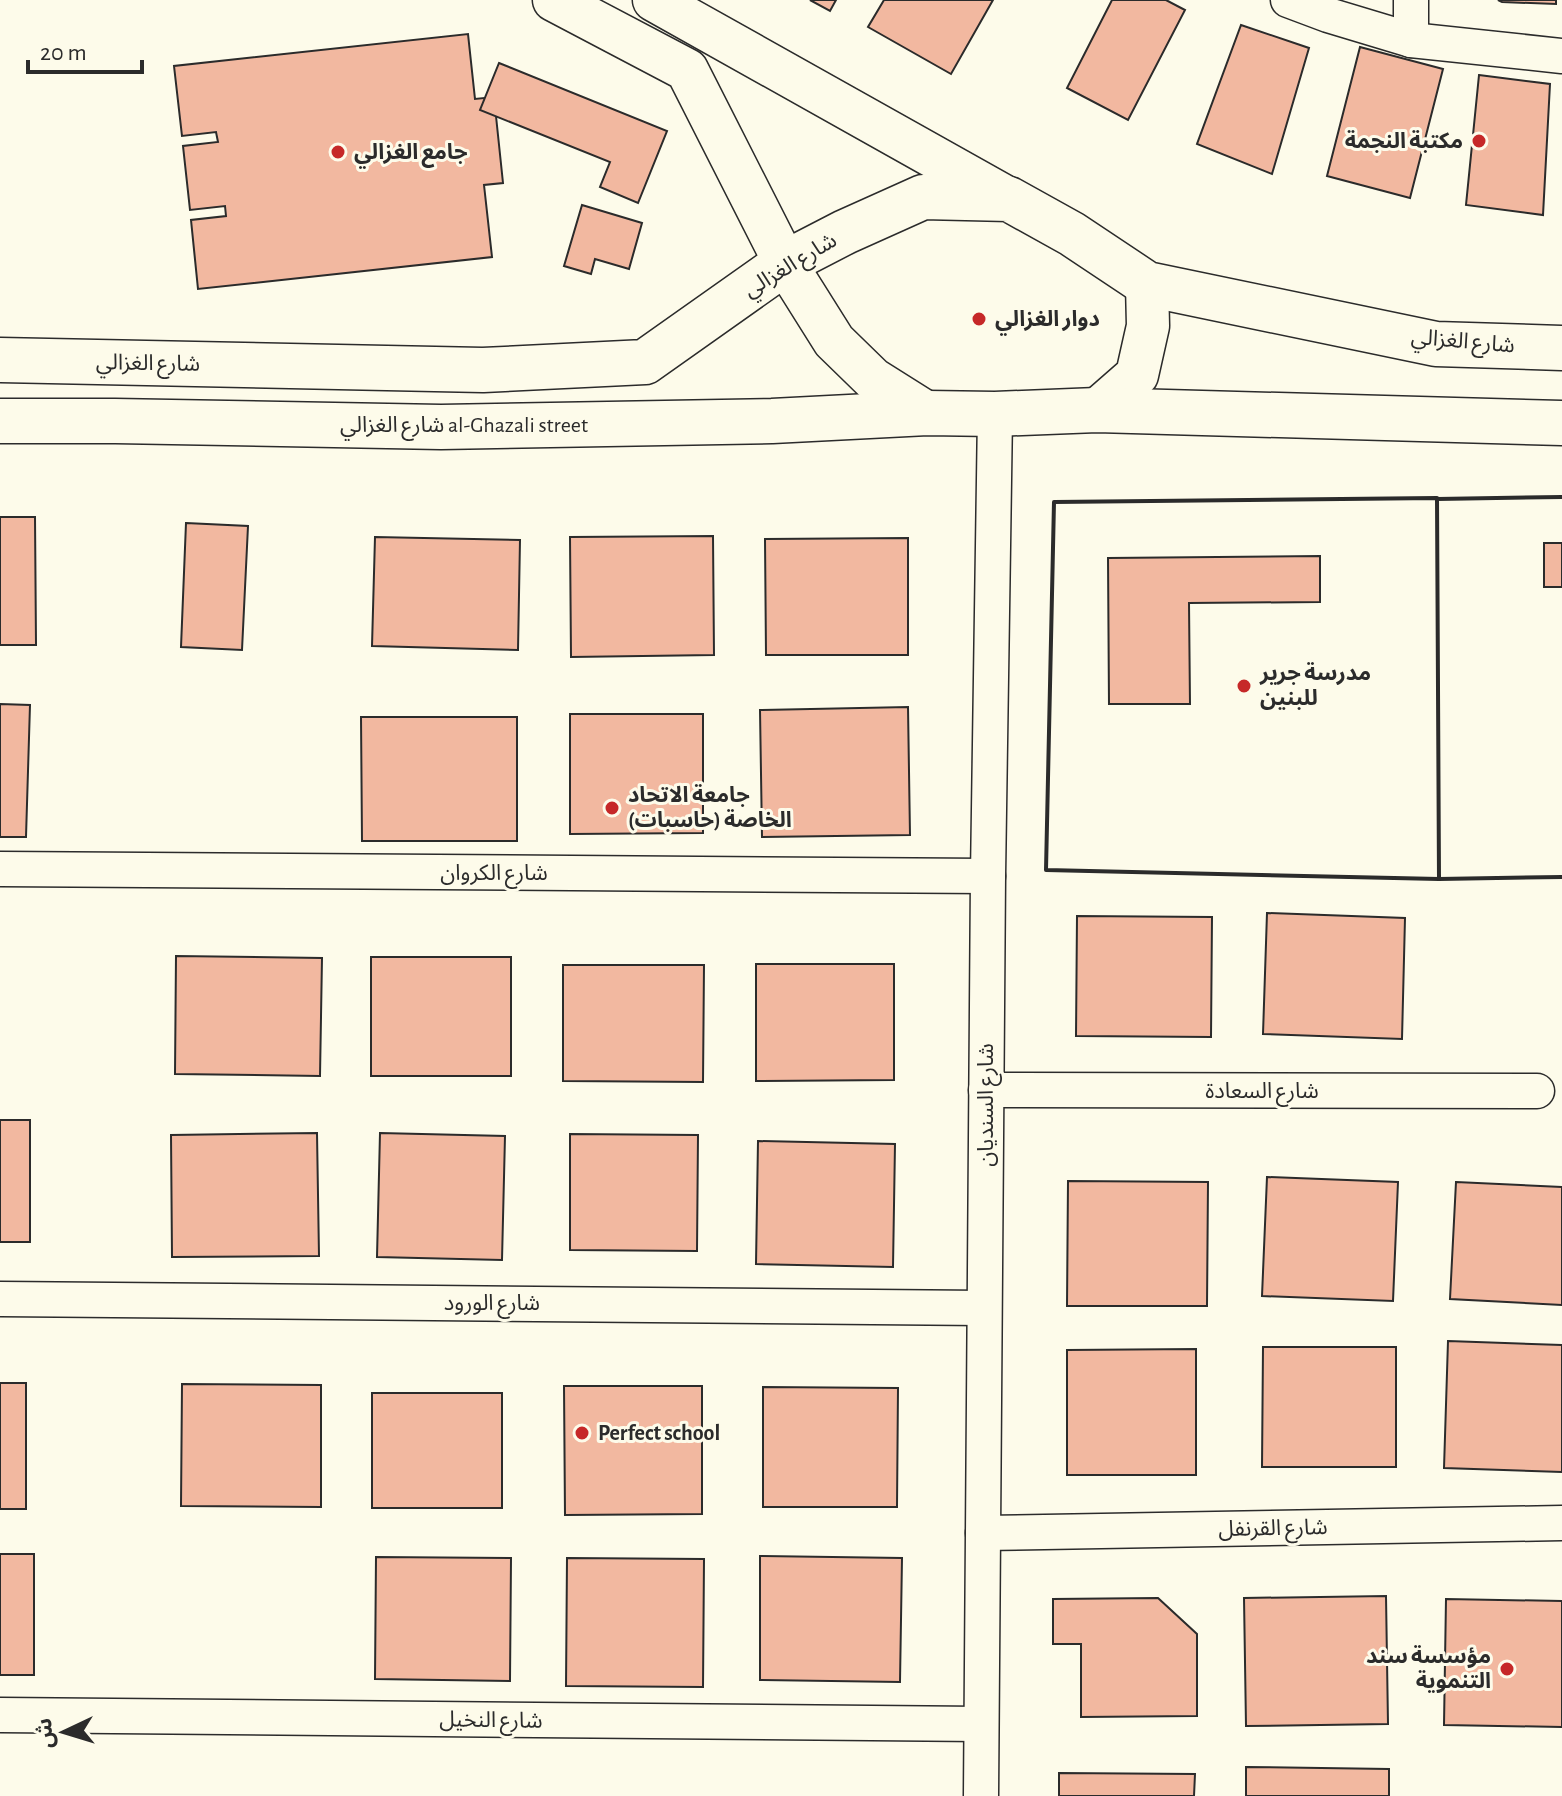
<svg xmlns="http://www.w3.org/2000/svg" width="1562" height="1796" font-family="'Alegreya Sans','Noto Sans Arabic',sans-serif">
<rect width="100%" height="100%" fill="#fdfbea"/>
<g fill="#f2b8a0" stroke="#2b2b2b" stroke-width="2">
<path d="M810,0H836L830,11Z"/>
<path d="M884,0H993L951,74L868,27Z"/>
<path d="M1112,0H1166L1185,10L1128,120L1067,88Z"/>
<path d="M1498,0H1556V4L1502,2Z"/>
<path d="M1241,25L1309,48L1272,174L1197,144Z"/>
<path d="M468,34L475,99L494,97L503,183L484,185L492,257L198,289L191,220L226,216L225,206L190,210L183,146L218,142L216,132L182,136L174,66Z"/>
<path d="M1360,47L1443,69L1410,198L1327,176Z"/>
<path d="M499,63L667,131L638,203L600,187L610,162L480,110Z"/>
<path d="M1479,75L1550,84L1543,215L1466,205Z"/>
<path d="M582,205L642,223L629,269L595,259L591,274L564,266Z"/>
<path d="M0,517H35L36,645H0Z"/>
<path d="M186,523L248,526L242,650L181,647Z"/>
<path d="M713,536L714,655L571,657L570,537Z"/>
<path d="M375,537L520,540L518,650L372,646Z"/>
<path d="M908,538V655H766L765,539Z"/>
<rect x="1544" y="543" width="18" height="44"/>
<path d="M1320,556V602L1189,603L1190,704H1109L1108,558Z"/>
<path d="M0,704L30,705L26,837H0Z"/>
<path d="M908,707L910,835L762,837L760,710Z"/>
<path d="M570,714H703V833L570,834Z"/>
<path d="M361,717H517V841H362Z"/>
<path d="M1267,913L1405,918L1402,1039L1263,1034Z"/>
<path d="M1077,916L1212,917L1211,1037L1076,1036Z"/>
<path d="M176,956L322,958L320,1076L175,1074Z"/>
<rect x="371" y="957" width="140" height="119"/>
<path d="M756,964H894V1080L756,1081Z"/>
<path d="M563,965H704L703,1082L563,1081Z"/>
<rect x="0" y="1120" width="30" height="122"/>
<path d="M317,1133L319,1256L172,1257L171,1135Z"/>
<path d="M380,1133L505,1136L502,1260L377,1257Z"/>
<path d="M570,1134L698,1135L697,1251L570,1250Z"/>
<path d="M758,1141L895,1144L893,1267L756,1264Z"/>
<path d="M1267,1177L1398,1182L1393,1301L1262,1296Z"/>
<path d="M1068,1181L1208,1182L1207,1306H1067Z"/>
<path d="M1456,1182L1562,1187V1305L1450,1299Z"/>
<path d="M1448,1341L1562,1345V1472L1444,1468Z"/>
<path d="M1263,1347H1396V1467H1262Z"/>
<path d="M1196,1349V1475H1067V1350Z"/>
<rect x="0" y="1383" width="26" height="126"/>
<path d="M182,1384L321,1385V1507L181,1506Z"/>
<path d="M564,1386H702V1514L565,1515Z"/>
<path d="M763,1387L898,1388L897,1507H763Z"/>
<rect x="372" y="1393" width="130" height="115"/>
<rect x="0" y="1554" width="34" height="121"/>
<path d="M760,1556L902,1558L900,1682L760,1680Z"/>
<path d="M376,1557L511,1558L510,1681L375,1679Z"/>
<path d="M567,1558L704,1559L703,1687L566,1686Z"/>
<path d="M1386,1596L1388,1724L1246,1726L1244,1598Z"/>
<path d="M1158,1598L1197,1634V1716L1081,1717V1644H1053V1599Z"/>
<path d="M1446,1599L1562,1601V1727L1444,1725Z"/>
<path d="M1246,1767L1389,1769V1796H1246Z"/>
<path d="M1059,1773L1195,1774L1194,1796H1059Z"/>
</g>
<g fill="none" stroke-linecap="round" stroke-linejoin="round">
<g stroke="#2b2b2b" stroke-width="37">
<g id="minor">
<path d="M1288,0L1328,15L1411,40L1562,56"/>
<path d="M1411,40V0"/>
<path d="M0,869L988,876"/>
<path d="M986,1090L1537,1091"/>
<path d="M0,1299L984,1308"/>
<path d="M983,1533L1562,1523"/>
<path d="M0,1715L981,1724"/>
<path d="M981,1796L988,876L995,414"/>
</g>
</g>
<g stroke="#2b2b2b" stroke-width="45">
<g id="tertiary">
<path d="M554,0L687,70L785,263L834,341L873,379L927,413"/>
<path d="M654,0L1009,199"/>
<path d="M1097,410L1137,375L1148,326L1147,284"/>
</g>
</g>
<g stroke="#2b2b2b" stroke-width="47">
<g id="secondary">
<path d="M0,360L483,370L645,362L785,263L845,232L923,197L1009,199L1072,234L1147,284L1436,344L1562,348"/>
<path d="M0,421H115L441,427L772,421L927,413L995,414L1097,410L1562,423"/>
</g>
</g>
<use href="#minor" stroke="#fdfbea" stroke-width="34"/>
<use href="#tertiary" stroke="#fdfbea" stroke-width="42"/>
<use href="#secondary" stroke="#fdfbea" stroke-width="44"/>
<g stroke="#2b2b2b" stroke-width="4">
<path d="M1437,499L1562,497"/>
<path d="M1439,879L1437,498L1054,502L1046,870L1439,879L1562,877"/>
</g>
</g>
<g fill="#c62828" stroke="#fdfbea" stroke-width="3">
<circle cx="1479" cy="141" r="8"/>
<circle cx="338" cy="152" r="8"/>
<circle cx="979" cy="319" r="8"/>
<circle cx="1244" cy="686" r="8"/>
<circle cx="612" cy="808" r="8"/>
<circle cx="582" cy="1433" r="8"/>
<circle cx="1507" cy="1669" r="8"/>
</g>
<g text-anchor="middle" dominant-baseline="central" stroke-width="6" stroke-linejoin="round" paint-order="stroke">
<g font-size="22" font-weight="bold" fill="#2b2b2b" stroke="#fdfbea" text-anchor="start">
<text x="1463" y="141" text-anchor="end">مكتبة النجمة</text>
<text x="354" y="152">جامع الغزالي</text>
<text x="995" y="319">دوار الغزالي</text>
<text x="1260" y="673">مدرسة جرير<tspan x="1260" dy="25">للبنين</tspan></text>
<text x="628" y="795">جامعة الاتحاد<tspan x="628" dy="25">الخاصة (حاسبات)</tspan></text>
<text x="598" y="1433">Perfect school</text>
<text x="1491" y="1656" text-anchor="end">مؤسسة سند<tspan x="1491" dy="25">التنموية</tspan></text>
</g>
<g font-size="22" fill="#2b2b2b" stroke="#fdfbea">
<text transform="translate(790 265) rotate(-31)">شارع الغزالي</text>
<text transform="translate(1463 341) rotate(5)">شارع الغزالي</text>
<text transform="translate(148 363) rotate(1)">شارع الغزالي</text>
<text x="464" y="425">شارع الغزالي al-Ghazali street</text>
<text x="494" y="873">شارع الكروان</text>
<text x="1262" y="1091">شارع السعادة</text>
<text transform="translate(986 1105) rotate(-90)">شارع السنديان</text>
<text x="492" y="1303">شارع الورود</text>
<text transform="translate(1273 1528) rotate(-1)">شارع القرنفل</text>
<text transform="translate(491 1720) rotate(1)">شارع النخيل</text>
</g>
</g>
<g transform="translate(64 1732) rotate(266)" stroke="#fdfbea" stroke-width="6" paint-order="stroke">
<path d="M0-6L14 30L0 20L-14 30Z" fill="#2b2b2b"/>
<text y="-12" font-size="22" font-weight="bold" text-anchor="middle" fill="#2b2b2b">ش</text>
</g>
<path d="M28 60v12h114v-12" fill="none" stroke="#2b2b2b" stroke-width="4"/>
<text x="40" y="60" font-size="24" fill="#2b2b2b" stroke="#fdfbea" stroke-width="6" paint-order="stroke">20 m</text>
</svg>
